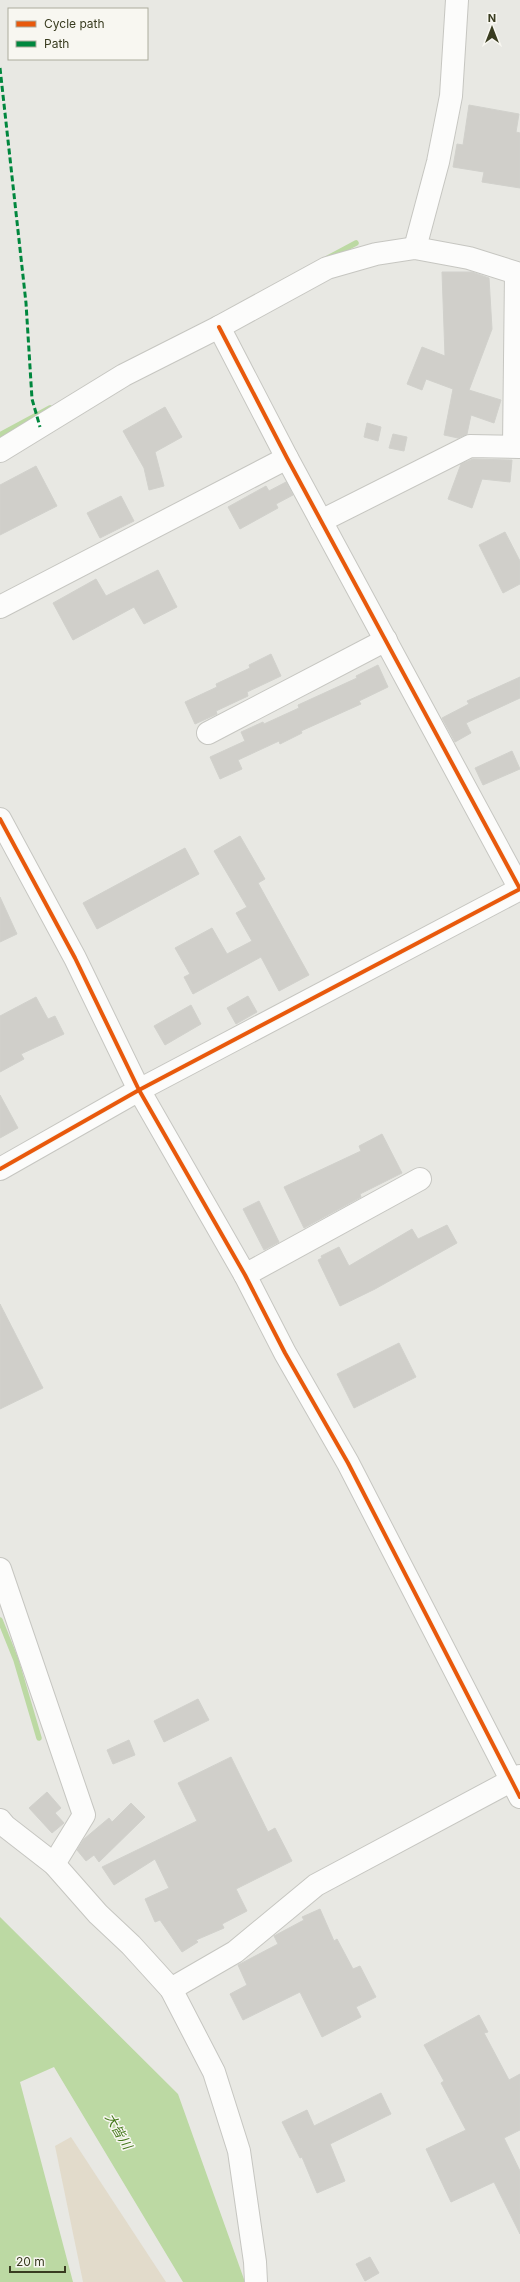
<svg xmlns="http://www.w3.org/2000/svg" width="520" height="2282" font-family="Inter,'Noto Sans JP',sans-serif">
<rect width="100%" height="100%" fill="#e8e8e3"/>
<path fill="#e2dbcb" d="M71,2137L166,2282H83L55,2146Z"/>
<path fill="#bcd9a3" d="M0,1917L178,2094L245,2282H183L54,2067L20,2082L73,2282H0Z"/>
<g fill="none" stroke-linecap="round" stroke-linejoin="round">
<g stroke="#bcd9a3" stroke-width="5.5">
<path d="M328,258L356,243"/>
<path d="M0,435L50,408"/>
<path d="M0,1620L16,1660L39,1738"/>
</g>
</g>
<g fill="#d0cfca" stroke="#d1d1cc">
<path d="M469,105L519,114L516,132L520,133V188L482,182L484,172L453,167L457,144L463,145Z"/>
<path d="M442,272H472L489,278L492,329L469,390L501,400L494,423L471,415L467,434L458,438L444,435L453,389L426,379L422,390L407,384L422,347L445,356Z"/>
<path d="M165,407L182,437L155,452L164,486L149,490L144,468L123,431Z"/>
<path d="M367,423L381,427L378,441L364,437Z"/>
<path d="M393,434L407,437L404,451L389,448Z"/>
<path d="M473,459L512,460L510,482L482,479L472,508L448,499L461,464Z"/>
<path d="M36,466L57,506L0,535V485Z"/>
<path d="M286,482L293,495L276,504L278,508L240,529L228,507L266,486L269,491Z"/>
<path d="M121,496L134,521L100,538L87,513Z"/>
<path d="M505,532L520,561V584L503,593L479,545Z"/>
<path d="M158,570L177,607L144,624L134,607L73,640L53,603L96,579L106,596Z"/>
<path d="M271,654L281,676L247,692L248,696L216,711L217,714L195,724L185,702L217,687L216,684L250,668L249,665Z"/>
<path d="M378,665L388,687L359,701L361,704L301,731L302,733L280,744L279,741L238,760L242,769L220,779L210,757L245,741L241,732L263,722L264,724L299,708L298,705L357,678L356,676Z"/>
<path d="M520,677V698L466,723L471,733L455,742L442,718L469,704L467,701Z"/>
<path d="M512,751L520,769L483,785L475,768Z"/>
<path d="M240,836L265,879L258,883L309,975L279,991L261,957L193,994L184,977L190,974L175,948L212,928L227,954L252,941L236,913L247,907L214,851Z"/>
<path d="M185,848L199,874L97,929L83,903Z"/>
<path d="M0,897L17,934L0,942Z"/>
<path d="M248,996L257,1012L236,1024L227,1008Z"/>
<path d="M36,997L48,1019L55,1016L64,1034L21,1054L24,1059L0,1072V1016Z"/>
<path d="M191,1005L201,1024L165,1045L154,1026Z"/>
<path d="M0,1095L18,1128L0,1138Z"/>
<path d="M382,1134L402,1173L360,1194L361,1197L304,1228L284,1187L361,1151L359,1146Z"/>
<path d="M259,1201L279,1242L264,1250L243,1209Z"/>
<path d="M447,1225L457,1243L375,1289L340,1306L318,1260L322,1258L321,1256L339,1247L349,1266L412,1229L418,1239Z"/>
<path d="M0,1304L43,1388L0,1409Z"/>
<path d="M399,1343L416,1377L354,1408L337,1374Z"/>
<path d="M198,1699L209,1720L164,1742L154,1721Z"/>
<path d="M129,1740L135,1755L113,1764L107,1750Z"/>
<path d="M231,1757L268,1832L275,1828L292,1861L236,1889L247,1911L222,1924L224,1928L196,1940L198,1942L182,1952L160,1920L155,1922L145,1899L169,1888L155,1859L114,1885L102,1867L197,1821L178,1783Z"/>
<path d="M47,1792L61,1808L55,1813L64,1823L52,1833L29,1808Z"/>
<path d="M131,1803L145,1817L99,1862L94,1855L86,1861L77,1850L84,1839L109,1818L112,1822Z"/>
<path d="M320,1909L334,1941L337,1939L353,1969L360,1966L376,1997L356,2007L361,2017L322,2037L300,1992L243,2020L230,1994L247,1985L238,1965L278,1944L274,1936L304,1920L302,1917Z"/>
<path d="M479,2015L488,2032L484,2033L509,2080L520,2074V2130L504,2138L520,2171V2234L494,2182L451,2202L426,2149L466,2130L441,2083L444,2081L424,2045Z"/>
<path d="M381,2093L391,2114L330,2144L345,2181L317,2193L302,2157L300,2158L282,2122L307,2110L314,2126Z"/>
<path d="M370,2257L379,2273L365,2281L356,2264Z"/>
</g>
<g fill="none" stroke-linecap="round" stroke-linejoin="round">
<g stroke="#c6c6c1" stroke-width="24">
<g id="minor">
<path d="M415,248L438,162L451,96L457,0"/>
<path d="M514,446L516,274"/>
<path d="M0,451L124,375L219,327L327,268L376,254L415,248L469,258L520,274"/>
<path d="M321,521L470,446L520,447"/>
<path d="M0,607L287,458"/>
<path d="M208,733L386,640"/>
<path d="M0,819L75,958L139,1090L245,1275L285,1353L348,1463L520,1797"/>
<path d="M0,1169L139,1090L520,889L287,458L219,327"/>
<path d="M245,1275L420,1179"/>
<path d="M0,1569L84,1815L54,1864"/>
<path d="M0,1820L5,1826L54,1864L98,1914L131,1945L171,1989L214,2072L239,2151L255,2262L256,2282"/>
<path d="M171,1989L235,1952L316,1885L520,1776"/>
</g>
</g>
<use href="#minor" stroke="#fcfcfb" stroke-width="22"/>
<path stroke="#00873e" stroke-width="3" stroke-dasharray="6 3" stroke-linecap="butt" d="M0,68L26,303L32,399L40,427"/>
<g stroke="#f8f7f1" stroke-width="6">
<g id="cycleway">
<path d="M0,819L75,958L139,1090L245,1275L285,1353L348,1463L520,1797"/>
<path d="M0,1169L139,1090L520,889L287,458L219,327"/>
</g>
</g>
<use href="#cycleway" stroke="#e8590c" stroke-width="4"/>
</g>
<g text-anchor="middle" dominant-baseline="central" stroke-width="3" stroke-linejoin="round" paint-order="stroke">
<g font-size="13" font-style="italic" fill="#44791a" stroke="#f8f7f1">
<text transform="translate(119 2131) rotate(59)">大皆川</text>
</g>
</g>
<rect x="8" y="8" width="140" height="52" fill="#f8f7f1" stroke="#acac9d"/>
<rect x="16" y="21" width="20" height="6" fill="#e8590c" stroke="#acac9d"/>
<text x="44" y="28" font-size="12" fill="#393c20">Cycle path</text>
<rect x="16" y="41" width="20" height="6" fill="#00873e" stroke="#acac9d"/>
<text x="44" y="48" font-size="12" fill="#393c20">Path</text>
<g transform="translate(492 28)" stroke="#f8f7f1" stroke-width="3" paint-order="stroke">
<path d="M0-3L7 15L0 10L-7 15Z" fill="#393c20"/>
<text y="-6" font-size="11" font-weight="bold" text-anchor="middle" fill="#393c20">N</text>
</g>
<path d="M10 2266v6h55v-6" fill="none" stroke="#393c20" stroke-width="2"/>
<text x="16" y="2266" font-size="12" fill="#393c20" stroke="#f8f7f1" stroke-width="3" paint-order="stroke">20 m</text>
</svg>
